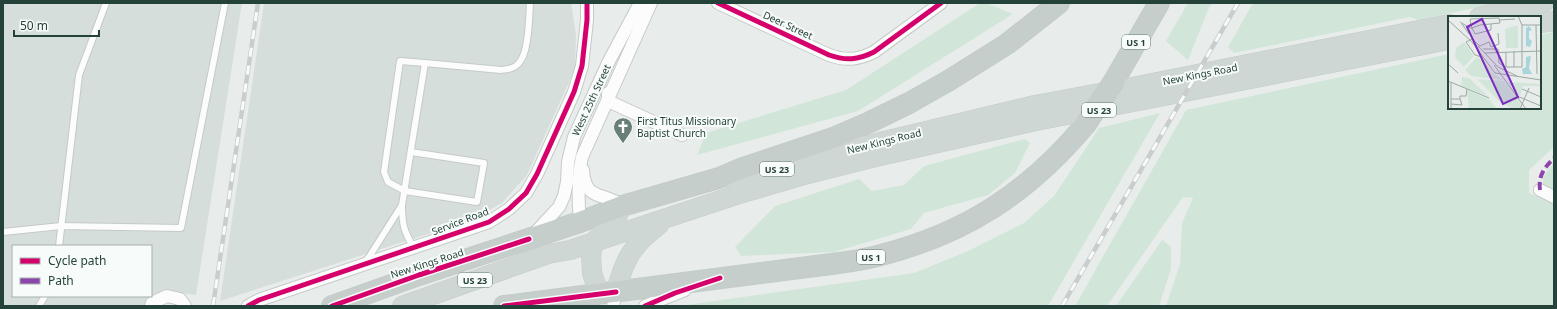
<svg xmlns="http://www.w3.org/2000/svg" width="1557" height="309" font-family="'Noto Sans',sans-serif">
<rect width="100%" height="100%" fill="#e8edeb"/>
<g fill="#d6dedb" fill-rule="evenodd">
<path d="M3,3H242L196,295L167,291L146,306H3ZM13,246H151V296H13Z"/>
<path d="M264,3H571L576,35L575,69L527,175L502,203L471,220L220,301Z"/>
</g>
<g fill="#d1e6d8">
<path d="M980,3H986L1013,14L858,111L697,155L706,133L846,90Z"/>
<path d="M1188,3H1212L1208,10L1188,60L1166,41Z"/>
<path d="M1253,3H1498L1418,20L1410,17L1234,53L1228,47Z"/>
<path d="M1554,32V147L1529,170V193L1554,204V306H1166L1180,264L1182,223L1193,198L1183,197L1107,306H1075L1186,110L1449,54V108H1540V35Z"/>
<path d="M1160,113L1048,306H679L914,273L968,251L1024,223L1054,196L1099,128Z"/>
<path d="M1025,139L1030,143L1015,173L988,195L924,213L911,229L834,252L741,256L735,247L775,206L859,179L872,191L904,185L924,166Z"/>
<path d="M1554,163V193L1550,191L1543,183V177Z"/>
<path d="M1162,240L1171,247V269L1159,306H1116Z"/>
</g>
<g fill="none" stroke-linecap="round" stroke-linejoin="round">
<g stroke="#c5cac8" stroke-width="8">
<g id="service">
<path d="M411,152L484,163L477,202L405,191L388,182L384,172L400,61L425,63"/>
<path d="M3,232L61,226L181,228L225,3"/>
<path d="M59,246L79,75L106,3"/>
<path d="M414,248C404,232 402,224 402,205L425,63L501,70C508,69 513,69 518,64C529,54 529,18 530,3"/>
<path d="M364,262L369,257L402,205"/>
<path d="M39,306L45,296"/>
</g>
</g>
<g stroke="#c5cac8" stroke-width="14">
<g id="minor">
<path d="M718,3L829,55C846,61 858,60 874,52L941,3"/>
<path d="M608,93V101L682,135"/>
<path d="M583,170C585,203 605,191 622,206"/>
<path d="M1540,190L1554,197"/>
<path d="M580,222C578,200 577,179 582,157L651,3"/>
<path d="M534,234L559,207L564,196L567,182L568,162L574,137L609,61L640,3"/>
<path d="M151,306L152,303L167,296L180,299L185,306"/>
<path d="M248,306L259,300L489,222L509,209L526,193L537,174L574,92L582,66L587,20V3"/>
<path d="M613,306L616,292"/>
<path d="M645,306L685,290"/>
</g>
</g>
<g stroke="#c3ccc9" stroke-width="20">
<g id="primary">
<path d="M1479,17L1544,3"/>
<path d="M1540,23L1554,21"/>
<path d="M731,178L739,179L834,153L1035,105L1132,87L1449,24"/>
<path d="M616,292C624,260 632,245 659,225"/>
<path d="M603,293L596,285L592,273L591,255L594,242L603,231L616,219L622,206"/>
<path d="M402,306L548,254L570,250L736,195L808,174L867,159L1031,122L1449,40"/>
</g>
</g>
<g stroke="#c3ccc9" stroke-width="22">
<g id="trunk">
<path d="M1114,81L1159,3"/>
<path d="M332,306L419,275L580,222L622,206L719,178L740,169L833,138L870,122L909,103L948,81L1007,44L1059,3"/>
<path d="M504,306L839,263C853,261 868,259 881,255C967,233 1029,192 1086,124"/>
</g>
</g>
<use href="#service" stroke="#fcfcfc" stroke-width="6"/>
<use href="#minor" stroke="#fcfcfc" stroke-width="12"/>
<use href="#primary" stroke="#cfd7d5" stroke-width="19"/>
<use href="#trunk" stroke="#c6cecc" stroke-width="20"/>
<g stroke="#c9cdcc" stroke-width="4.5">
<g id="rail">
<path d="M213,306L258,3"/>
<path d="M1062,306L1238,3"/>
</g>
</g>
<use href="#rail" stroke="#f7fbf9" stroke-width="3" stroke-dasharray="9" stroke-linecap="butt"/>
<g stroke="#c3ccc9" stroke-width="22" stroke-linecap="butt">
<path id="trunk-bridge" d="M1086,124L1114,81"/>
</g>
<use href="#trunk-bridge" stroke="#c6cecc" stroke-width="20"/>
<path stroke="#8e44ad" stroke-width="4" stroke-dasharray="8 4" stroke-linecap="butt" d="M1540,190C1538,176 1544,168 1554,158"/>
<g stroke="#f7fbf9" stroke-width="8">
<g id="cycleway">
<path d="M718,3L829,55C846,61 858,60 874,52L941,3"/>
<path d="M248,306L259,300L489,222L509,209L526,193L537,174L574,92L582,66L587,20V3"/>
<path d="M332,306L419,275L529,239"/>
<path d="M504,306L616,292"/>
<path d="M645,306L675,293L720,278"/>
</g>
</g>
<use href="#cycleway" stroke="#d6006c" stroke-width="5"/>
</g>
<defs>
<g id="church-pin" transform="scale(1)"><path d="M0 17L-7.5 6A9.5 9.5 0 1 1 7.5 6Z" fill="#697e78" stroke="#f7fbf9"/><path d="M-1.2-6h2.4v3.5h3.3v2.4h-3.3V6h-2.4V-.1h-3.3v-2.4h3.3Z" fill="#fff"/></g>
</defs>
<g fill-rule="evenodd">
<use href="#church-pin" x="623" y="127"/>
</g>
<g text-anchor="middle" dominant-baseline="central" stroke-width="4" stroke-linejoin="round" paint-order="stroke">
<g fill="#f7fbf9" stroke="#637a73" stroke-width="1">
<rect x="1122" y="35" width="28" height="14" rx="3"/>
<rect x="1082" y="103" width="34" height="14" rx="3"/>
<rect x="760" y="162" width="34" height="14" rx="3"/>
<rect x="857" y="250" width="28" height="14" rx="3"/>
<rect x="458" y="273" width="34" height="14" rx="3"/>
</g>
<g font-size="9" font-weight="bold" fill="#24423a">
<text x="1136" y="42">US 1</text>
<text x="1099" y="110">US 23</text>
<text x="777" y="169">US 23</text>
<text x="871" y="257">US 1</text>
<text x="475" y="280">US 23</text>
</g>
<g font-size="10" fill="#24423a" stroke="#f7fbf9">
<text transform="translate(788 25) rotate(25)">Deer Street</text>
<text transform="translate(1200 74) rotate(-11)">New Kings Road</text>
<text transform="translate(591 100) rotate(-65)">West 25th Street</text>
<text transform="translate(884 141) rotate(-14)">New Kings Road</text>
<text transform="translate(460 221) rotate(-21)">Service Road</text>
<text transform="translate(427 263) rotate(-18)">New Kings Road</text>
</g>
<g font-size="10" fill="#24423a" stroke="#f7fbf9" text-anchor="start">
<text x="637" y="121">First Titus Missionary<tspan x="637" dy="12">Baptist Church</tspan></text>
</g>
</g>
<g transform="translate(1448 16)">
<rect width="93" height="93" fill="#e8edeb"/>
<path d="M70,9V32H58L57,13ZM16,26L26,40L16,51L7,41L8,32ZM29,41L35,44L44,57L56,64L23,60L17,54ZM14,61L21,62L40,80L13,70ZM29,63L56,65L73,88L71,93H65L52,86ZM60,66L93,68V70H75L72,80ZM19,74L42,84L49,93H21Z" fill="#d1e6d8"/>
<path d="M81,10L84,14L81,15V23L84,25L82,31L78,30V12ZM83,40L81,52L84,58H75L74,53L78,51V41Z" fill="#a9d4db"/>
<path fill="none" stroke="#9aa9a4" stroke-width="1" d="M0,4L24,26L47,57L93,64M51,4L67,3M12,6L22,12H24L32,9L52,7L51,2L22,3L23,9L24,12L27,18L43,14V8M14,8L21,18M74,9H93M88,9L89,58M30,30L50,51L69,60M32,30L24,23L18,26L27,39L34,41M32,30L41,26L43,31L51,28L50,17M35,33H50L51,47L57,51H74V9L70,0M66,35V51M58,36V51M37,37L93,35M0,48L10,57M46,49L78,93M0,65L41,82M74,73L93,81M69,80L93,90M12,83V80H18L19,73M3,88L14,89L12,83H3M3,93V67M72,93L81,72"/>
<path fill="#7b2cbf" fill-opacity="0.15" stroke="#7b2cbf" stroke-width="2" d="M34,3L70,81L55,88L19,11Z"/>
<rect width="93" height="93" fill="none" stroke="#24423a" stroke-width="2"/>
</g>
<rect width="1557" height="309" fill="none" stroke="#24423a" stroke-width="8"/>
<rect x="12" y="245" width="140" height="52" fill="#f7fbf9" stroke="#a3b1ad"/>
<rect x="20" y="258" width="20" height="6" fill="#d6006c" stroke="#a3b1ad"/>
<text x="48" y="265" font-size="12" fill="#24423a">Cycle path</text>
<rect x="20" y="278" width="20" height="6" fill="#8e44ad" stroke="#a3b1ad"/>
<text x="48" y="285" font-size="12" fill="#24423a">Path</text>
<path d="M14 30v6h85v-6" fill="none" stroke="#24423a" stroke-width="2"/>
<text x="20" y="30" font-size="12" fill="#24423a" stroke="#f7fbf9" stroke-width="3" paint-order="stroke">50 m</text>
</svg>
